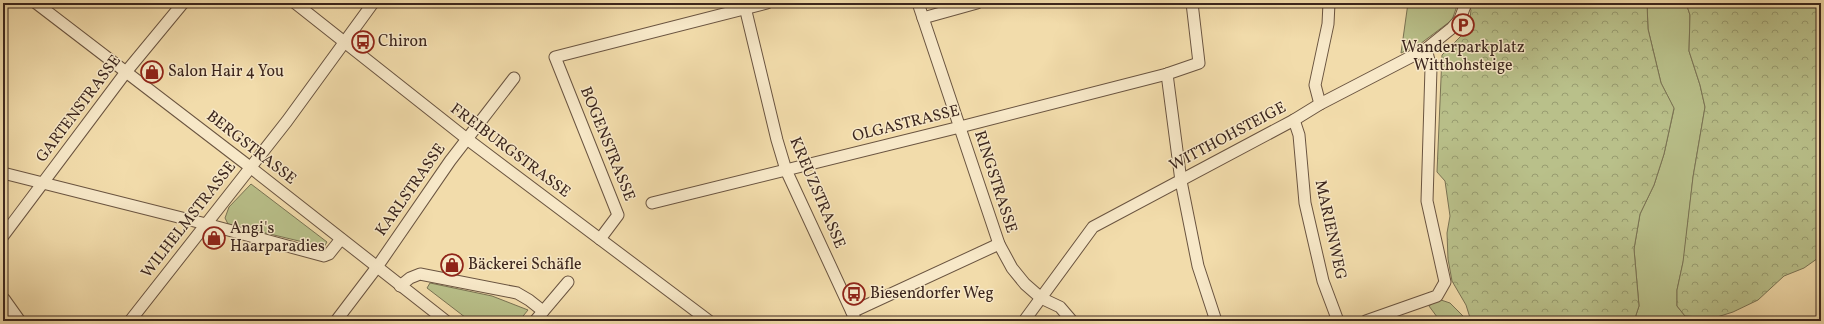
<svg xmlns="http://www.w3.org/2000/svg" width="1824" height="324" font-family="Vollkorn,serif">
<defs>
<pattern id="forest-crowns" width="20" height="18" patternUnits="userSpaceOnUse"><rect width="20" height="18" fill="#b9c08a"/><path d="M2 6a3 3 0 1 1 6 0M12 15a3 3 0 1 1 6 0" fill="none" stroke="#989c70"/></pattern>
</defs>
<rect width="100%" height="100%" fill="#f2dcab"/>
<filter id="stains"><feTurbulence type="fractalNoise" baseFrequency=".005" numOctaves="4"/><feColorMatrix values="0 0 0 0 .2 0 0 0 0 .09 0 0 0 0 .02 0 0 0 .5 -.17"/></filter>
<radialGradient id="worn" r=".72"><stop offset=".6" stop-color="#630" stop-opacity="0"/><stop offset="1" stop-color="#630" stop-opacity=".3"/></radialGradient>
<g fill="#b9c08a" stroke="#7a7354">
<path d="M1408,3H1458L1452,20L1420,44L1401,53Z"/>
<path d="M1647,3H1686L1690,15L1689,51L1700,85L1705,107L1693,177L1684,258L1677,290V306L1685,316L1672,321H1634L1639,306L1634,249L1640,214L1654,185L1664,154L1674,109L1661,83L1648,29Z"/>
<path d="M251,184L327,242L324,247L228,224L225,218L229,207Z"/>
<path d="M430,283L492,296L528,310L519,321H470L427,288Z"/>
<path d="M1438,299L1450,303L1468,321H1440L1429,306Z"/>
</g>
<g fill="url(#forest-crowns)" stroke="#7a7354">
<path d="M1466,3H1647L1648,29L1661,83L1674,108L1664,154L1654,185L1640,214L1634,249L1639,306L1634,321H1471L1466,305L1452,281L1448,259L1447,233L1450,216L1445,181L1437,172L1442,55L1469,28L1471,10Z"/>
<path d="M1686,3H1821V256L1804,268L1784,276L1758,300L1733,312L1714,318L1685,316L1677,306V290L1683,262L1693,177L1705,107L1700,85L1689,51L1690,15Z"/>
</g>
<g fill="none" stroke-linecap="round" stroke-linejoin="round">
<g stroke="#6a5440" stroke-width="13">
<g id="minor">
<path d="M36,3L250,167L446,321"/>
<path d="M295,3L467,139L709,321"/>
<path d="M744,3L777,140L786,170L856,321"/>
<path d="M918,3L999,244L1012,268L1025,284L1041,298L1060,307L1072,321"/>
<path d="M923,18L977,3"/>
<path d="M1167,74L1181,181L1198,266L1216,321"/>
<path d="M1320,104L1315,85L1328,24L1329,3"/>
<path d="M1294,120L1299,135L1305,203L1323,281L1338,321"/>
<path d="M3,173L206,224L324,256L329,254L341,239"/>
<path d="M652,203L960,127L1167,74L1199,63L1192,3"/>
<path d="M3,236L126,72L183,3"/>
<path d="M600,239L618,215L555,57L767,3"/>
<path d="M400,286L410,278L420,274L517,293L529,300L543,311"/>
<path d="M852,312L999,244"/>
<path d="M130,321L287,121L373,3"/>
<path d="M336,321L377,267L450,161L514,78"/>
<path d="M535,321L568,282"/>
<path d="M1024,321L1093,227L1294,120L1320,104L1426,49L1452,28L1460,19L1466,3"/>
<path d="M1366,321L1437,296L1445,282L1427,201L1431,68L1426,49"/>
</g>
</g>
<g stroke="#6a5440" stroke-width="16">
<path id="tertiary" d="M3,300L18,321"/>
</g>
<use href="#minor" stroke="#f7e8c8" stroke-width="11"/>
<use href="#tertiary" stroke="#f7e8c8" stroke-width="14"/>
</g>
<defs>
<g id="parking-ring" transform="scale(1.15)"><circle r="9.5" fill="#f7e8c8" stroke="#8f2418" stroke-width="1.5"/><path d="M-3.5-5.5H1a3.5 3.5 0 0 1 0 7H-1V5.5H-3.5ZM-1-3.4V-.6H.8a1.4 1.4 0 0 0 0-2.8Z" fill="#8f2418"/></g>
<g id="bus-ring" transform="scale(1.15)"><circle r="9.5" fill="#f7e8c8" stroke="#8f2418" stroke-width="1.5"/><path d="M-5-6H5V4H4V6H2V4H-2V6H-4V4H-5ZM-3.5-4V0h7V-4ZM-3.5 1.2v1.5H-2V1.2ZM2 1.2v1.5H3.5V1.2Z" fill="#8f2418"/></g>
<g id="shop-ring" transform="scale(1.15)"><circle r="9.5" fill="#f7e8c8" stroke="#8f2418" stroke-width="1.5"/><path d="M-5-2.5h2.3a2.7 3.5 0 0 1 5.4 0H5L5.5 6h-11ZM-1.5-2.5h3a1.5 2.3 0 0 0-3 0Z" fill="#8f2418"/></g>
</defs>
<g fill-rule="evenodd">
<use href="#parking-ring" x="1463" y="25"/>
<use href="#bus-ring" x="363" y="42"/>
<use href="#shop-ring" x="152" y="72"/>
<use href="#shop-ring" x="214" y="238"/>
<use href="#shop-ring" x="452" y="265"/>
<use href="#bus-ring" x="854" y="294"/>
</g>
<g text-anchor="middle" dominant-baseline="central" stroke-width="3" stroke-linejoin="round" paint-order="stroke">
<g font-size="16" fill="#3c261d" stroke="#f7e8c8" text-anchor="start">
<text x="378" y="42">Chiron</text>
<text x="1463" y="48" text-anchor="middle">Wanderparkplatz<tspan x="1463" dy="18">Witthohsteige</tspan></text>
<text x="168" y="72">Salon Hair 4 You</text>
<text x="230" y="229">Angi's<tspan x="230" dy="18">Haarparadies</tspan></text>
<text x="468" y="265">Bäckerei Schäfle</text>
<text x="870" y="294">Biesendorfer Weg</text>
</g>
<g font-size="16" fill="#3c261d" stroke="#f7e8c8">
<text transform="translate(79 109) rotate(-53)">GARTENSTRASSE</text>
<text transform="translate(906 124) rotate(-14)">OLGASTRASSE</text>
<text transform="translate(1228 137) rotate(-28)">WITTHOHSTEIGE</text>
<text transform="translate(607 144) rotate(68)">BOGENSTRASSE</text>
<text transform="translate(251 148) rotate(38)">BERGSTRASSE</text>
<text transform="translate(510 151) rotate(37)">FREIBURGSTRASSE</text>
<text transform="translate(995 182) rotate(72)">RINGSTRASSE</text>
<text transform="translate(411 190) rotate(-55)">KARLSTRASSE</text>
<text transform="translate(817 193) rotate(67)">KREUZSTRASSE</text>
<text transform="translate(189 220) rotate(-52)">WILHELMSTRASSE</text>
<text transform="translate(1330 230) rotate(78)">MARIENWEG</text>
</g>
</g>
<rect width="1824" height="324" fill="none" stroke="#f2dcab" stroke-width="16"/>
<rect x="4" y="4" width="1816" height="316" fill="none" stroke="#3c261d" stroke-width="2"/>
<rect x="8" y="8" width="1808" height="308" fill="none" stroke="#3c261d"/>
<rect width="100%" height="100%" filter="url(#stains)"/>
<rect width="100%" height="100%" fill="url(#worn)"/>
</svg>
